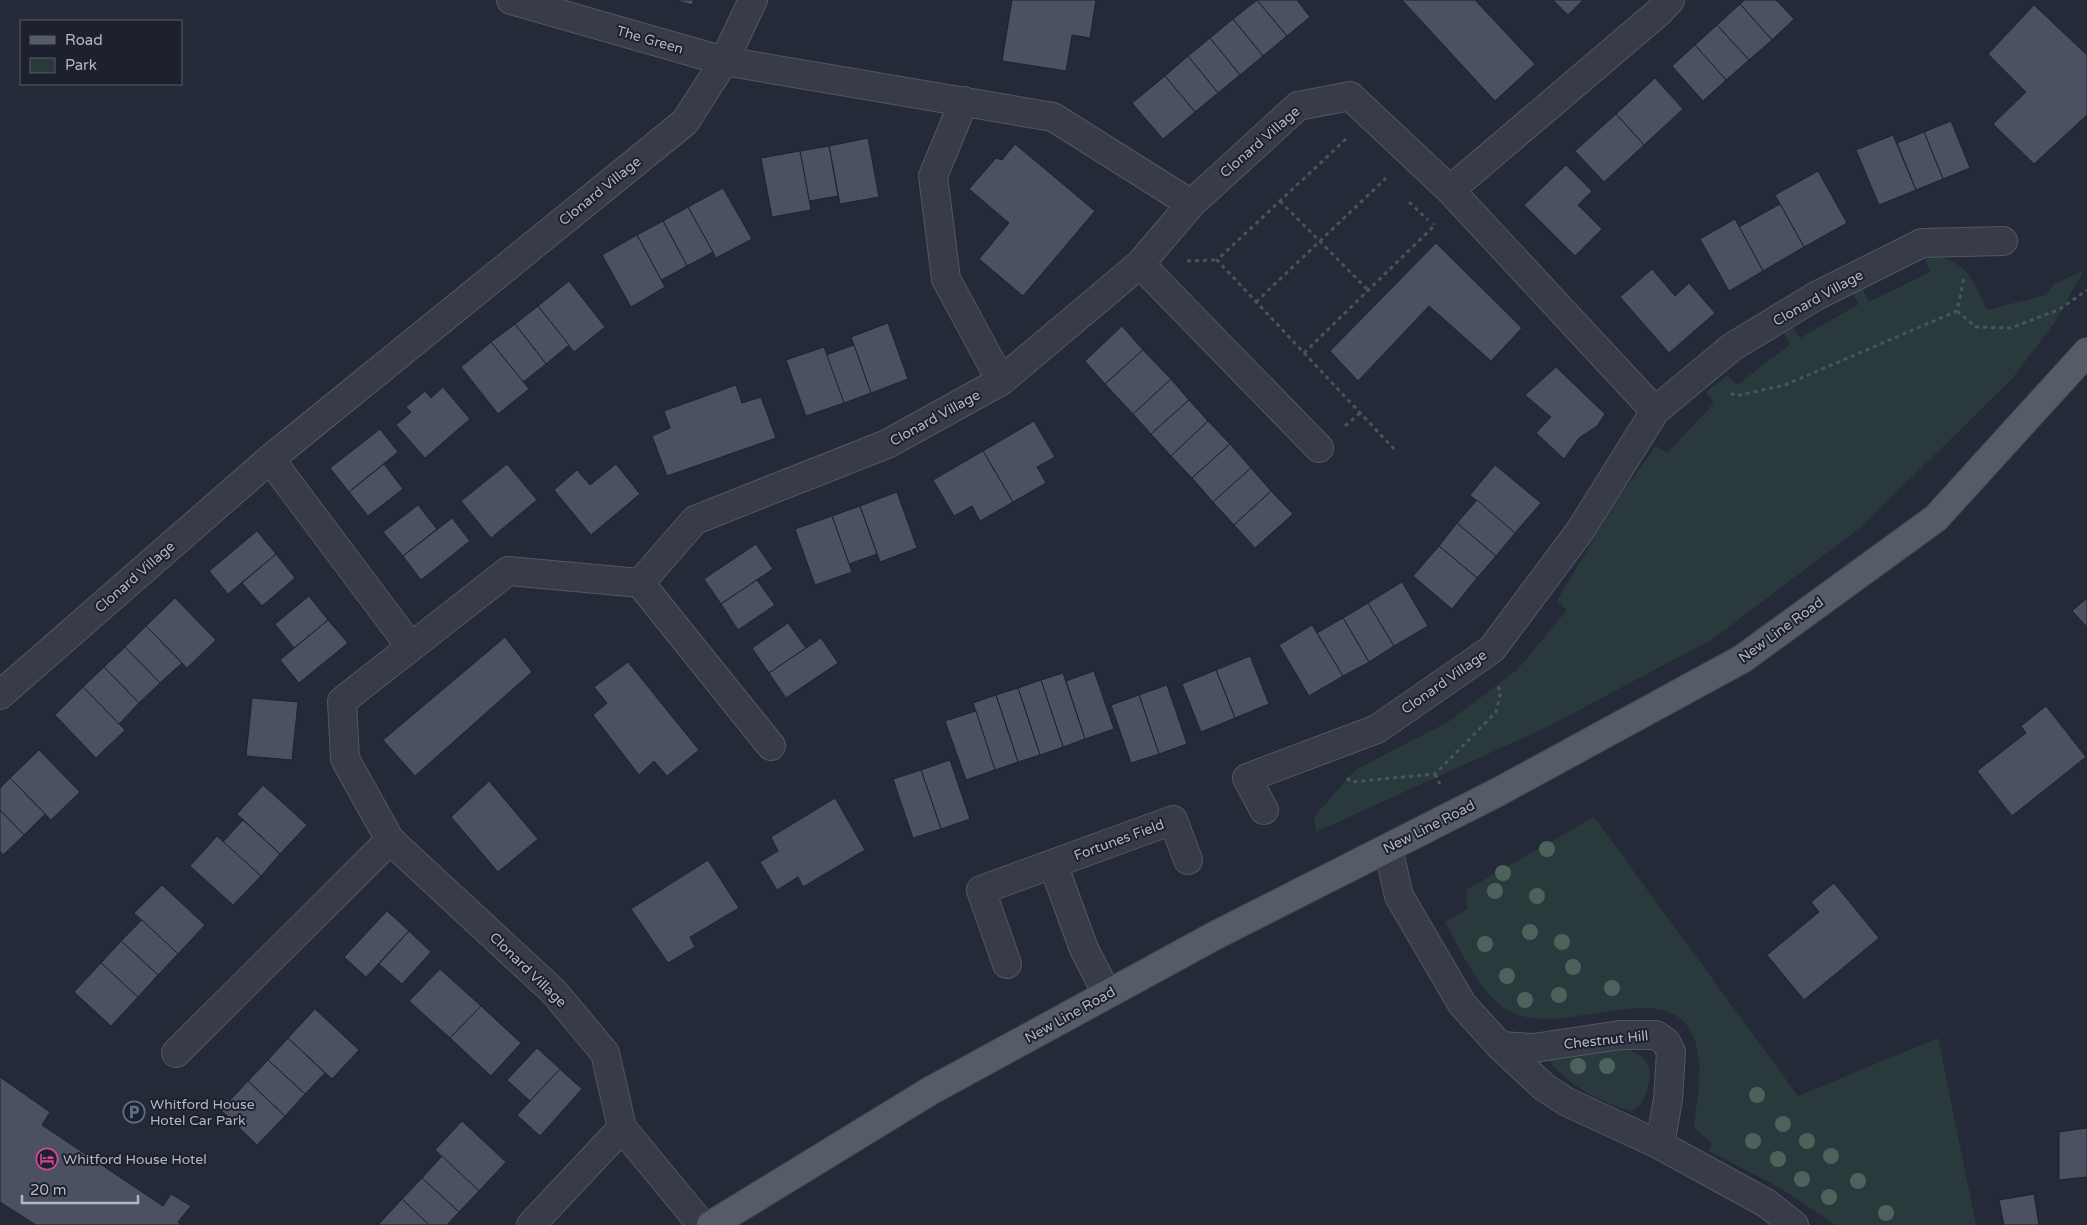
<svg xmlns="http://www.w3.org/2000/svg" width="2087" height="1225" font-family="'Varela Round',sans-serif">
<rect width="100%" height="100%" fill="#242a37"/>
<g fill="#2a3a3c">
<path d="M1942,257C1969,265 1977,287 1987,310L2046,295L2054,284L2084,270L2055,322L2011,380L1861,527L1713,639L1547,727L1316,832L1314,817L1355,770L1448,722L1517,670L1567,610L1557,600L1620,496L1656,446L1667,453L1714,403L1706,392L1728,375L1737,385L1791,344L1783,332L1792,326L1800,338L1859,304L1852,292L1862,288L1869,302L1930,272L1925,259Z"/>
<path d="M1594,817L1798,1096L1938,1038L1976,1225H1836L1780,1188L1709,1151L1712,1143L1694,1128C1696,1106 1701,1082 1699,1059C1687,959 1568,1043 1509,1011C1481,996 1460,949 1445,922L1468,909L1466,890Z"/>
<path d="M1618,1049C1645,1051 1655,1064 1647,1090C1644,1100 1640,1108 1631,1111C1600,1102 1569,1086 1549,1061L1550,1058Z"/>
</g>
<g fill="#4b5161" stroke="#1f232f">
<path d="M675,0H694L692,5Z"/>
<path d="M1012,0H1096L1090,38L1072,35L1066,71L1002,61Z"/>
<path d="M1257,0L1287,36L1263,56L1233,19Z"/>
<path d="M1257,0H1297L1310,17L1287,36Z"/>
<path d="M1402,0H1475L1535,64L1495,101Z"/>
<path d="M1553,0H1583L1568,15Z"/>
<path d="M1745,0H1776L1794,19L1772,40L1740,4Z"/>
<path d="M1740,4L1772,40L1749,60L1717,25Z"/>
<path d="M2034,5L2087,55V115L2034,164L1993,124L2026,92L1988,54Z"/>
<path d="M1233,19L1263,56L1240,75L1210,38Z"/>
<path d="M1717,25L1749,60L1726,80L1695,45Z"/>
<path d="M1210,38L1240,75L1218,93L1188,56Z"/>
<path d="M1695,45L1726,80L1703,101L1672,66Z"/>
<path d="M1188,56L1218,93L1195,112L1165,76Z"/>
<path d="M1165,76L1195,112L1163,139L1132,103Z"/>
<path d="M1655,78L1683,109L1644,145L1616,114Z"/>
<path d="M1616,114L1644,145L1604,182L1575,151Z"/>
<path d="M1951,121L1970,168L1943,179L1924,132Z"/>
<path d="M1924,132L1943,179L1916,190L1897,143Z"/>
<path d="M1893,135L1916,190L1879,205L1856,150Z"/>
<path d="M868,138L879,197L840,204L829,146Z"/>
<path d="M1015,144L1095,211L1023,296L979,259L1009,223L969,189L996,158L1002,160Z"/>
<path d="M829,146L838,196L809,201L800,151Z"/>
<path d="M800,151L811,210L772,217L761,158Z"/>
<path d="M1566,165L1592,191L1578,205L1602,229L1575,256L1524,205Z"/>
<path d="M1818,171L1847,223L1804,247L1775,195Z"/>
<path d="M723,188L752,239L716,258L688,207Z"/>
<path d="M1780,204L1804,247L1763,271L1739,227Z"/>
<path d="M688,207L713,252L687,266L663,221Z"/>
<path d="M1735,219L1763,271L1729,291L1700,239Z"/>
<path d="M663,221L687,266L661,280L637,235Z"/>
<path d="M637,235L665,287L631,307L602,255Z"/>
<path d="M1436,243L1522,328L1491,361L1429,306L1358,381L1330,351Z"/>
<path d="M1652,269L1675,296L1689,283L1715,313L1669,353L1620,297Z"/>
<path d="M569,281L605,327L574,352L538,306Z"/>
<path d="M538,306L569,345L546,364L515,324Z"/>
<path d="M888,323L908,379L871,393L851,337Z"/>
<path d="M515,324L546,364L523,382L491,342Z"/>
<path d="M1122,326L1143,350L1105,384L1085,361Z"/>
<path d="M491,342L529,389L498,414L461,367Z"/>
<path d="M854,345L871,393L844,403L826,355Z"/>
<path d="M824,347L844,403L806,416L786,360Z"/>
<path d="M1143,350L1171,379L1133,414L1105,384Z"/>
<path d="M1556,367L1605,414L1597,426L1579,438L1564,459L1536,433L1551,417L1525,395Z"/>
<path d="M1171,379L1189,400L1151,434L1133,414Z"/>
<path d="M736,385L742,403L761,397L776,438L667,476L652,436L670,428L664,411Z"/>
<path d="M443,387L470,419L425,458L396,425L411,412L406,407L425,391L431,398Z"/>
<path d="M1189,400L1208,421L1171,456L1151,434Z"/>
<path d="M1034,421L1055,457L1037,467L1046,483L1013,502L983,451Z"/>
<path d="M1208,421L1230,444L1192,478L1171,456Z"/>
<path d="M380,429L398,452L349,492L330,468Z"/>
<path d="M1230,444L1251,468L1213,502L1192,478Z"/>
<path d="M983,451L1013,502L980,521L972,506L954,516L933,480Z"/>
<path d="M384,464L403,489L368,516L349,492Z"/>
<path d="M507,464L537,500L491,538L461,501Z"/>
<path d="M616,464L640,494L591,535L554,490L577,470L590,485Z"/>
<path d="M1495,465L1541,503L1515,533L1470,495Z"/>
<path d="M1251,468L1271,491L1234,525L1213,502Z"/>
<path d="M1271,491L1293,514L1255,548L1234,525Z"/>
<path d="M897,492L917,548L880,562L860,506Z"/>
<path d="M1477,500L1515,533L1496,556L1457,523Z"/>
<path d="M418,505L437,529L403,556L383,532Z"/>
<path d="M860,506L877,554L849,564L832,516Z"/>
<path d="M832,516L852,572L815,585L795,529Z"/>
<path d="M452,518L470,541L421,580L403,556Z"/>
<path d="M1457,523L1496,556L1477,578L1439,546Z"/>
<path d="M257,531L276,554L228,594L209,571Z"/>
<path d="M756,544L773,569L721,604L704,579Z"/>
<path d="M1439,546L1477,578L1452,609L1413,576Z"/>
<path d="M276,554L295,578L262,606L242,583Z"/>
<path d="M757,580L775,605L738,630L721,604Z"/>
<path d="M1402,582L1428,626L1394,646L1368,603Z"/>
<path d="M309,596L328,620L294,648L275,624Z"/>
<path d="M175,598L216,640L187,668L146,626Z"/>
<path d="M2087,598V627L2072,611Z"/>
<path d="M1368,603L1394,646L1369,662L1343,618Z"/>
<path d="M1343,618L1369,662L1343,676L1317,633Z"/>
<path d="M328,620L348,643L299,683L280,660Z"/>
<path d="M788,623L806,648L769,673L752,648Z"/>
<path d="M1312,625L1343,676L1309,696L1279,645Z"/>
<path d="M146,626L182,663L160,683L125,647Z"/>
<path d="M505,637L532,672L415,776L383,740Z"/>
<path d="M821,638L838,663L786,698L769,673Z"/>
<path d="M125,647L160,683L139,703L104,667Z"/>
<path d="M1250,656L1269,704L1235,718L1216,670Z"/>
<path d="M628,662L699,750L667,776L654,761L639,775L593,715L607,703L594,687Z"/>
<path d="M104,667L139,703L119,724L83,687Z"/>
<path d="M1216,670L1235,718L1201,732L1182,684Z"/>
<path d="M1094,671L1114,729L1085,739L1066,681Z"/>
<path d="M1063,673L1085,739L1063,747L1041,680Z"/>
<path d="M1041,680L1063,747L1040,755L1018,688Z"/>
<path d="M1167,685L1187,744L1159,754L1139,695Z"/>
<path d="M83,687L125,730L96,758L55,715Z"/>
<path d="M1018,688L1040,755L1018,762L996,695Z"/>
<path d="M996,695L1018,762L995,770L973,703Z"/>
<path d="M1139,695L1159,754L1131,763L1111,705Z"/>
<path d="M252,698L298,702L292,760L246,756Z"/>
<path d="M2046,706L2086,757L2012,816L1977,771L2026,733L2021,726Z"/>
<path d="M976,711L995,770L966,780L945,721Z"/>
<path d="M39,750L80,792L51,820L10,778Z"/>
<path d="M950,760L970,819L941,829L921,770Z"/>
<path d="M921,770L941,829L913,838L893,779Z"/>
<path d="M10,778L45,814L24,835L0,810V788Z"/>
<path d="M489,781L538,839L498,872L451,817Z"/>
<path d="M263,785L307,825L280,854L237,814Z"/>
<path d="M835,798L865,850L803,887L798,877L777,890L760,862L778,851L771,837Z"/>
<path d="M0,810L24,835L3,855L0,851Z"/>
<path d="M243,820L280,854L261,876L223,842Z"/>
<path d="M217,836L261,876L233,905L190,866Z"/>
<path d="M708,860L739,908L690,937L695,947L668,963L631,909Z"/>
<path d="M1834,883L1879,938L1804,1000L1767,955L1819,912L1811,902Z"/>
<path d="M162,885L205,925L178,954L134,913Z"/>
<path d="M387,911L409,931L366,977L344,957Z"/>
<path d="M142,920L178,954L158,975L121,941Z"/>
<path d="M409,931L431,952L402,984L379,964Z"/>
<path d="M121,941L158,975L138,997L101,963Z"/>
<path d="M101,963L138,997L111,1026L74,992Z"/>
<path d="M440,969L481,1006L450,1038L409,1001Z"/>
<path d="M481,1006L521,1043L491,1076L450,1038Z"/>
<path d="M315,1009L359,1050L332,1079L288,1038Z"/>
<path d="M288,1038L325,1073L305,1094L268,1060Z"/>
<path d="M537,1048L560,1069L530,1101L507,1080Z"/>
<path d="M268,1060L305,1094L285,1116L248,1081Z"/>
<path d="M560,1069L582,1089L540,1136L517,1115Z"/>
<path d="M0,1077L50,1112L42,1125L163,1206L171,1194L191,1206L178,1222L181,1225H36L0,1202Z"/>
<path d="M248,1081L285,1116L257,1145L221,1110Z"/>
<path d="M462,1121L506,1162L479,1191L435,1150Z"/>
<path d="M2087,1128V1177L2059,1180V1132Z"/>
<path d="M442,1156L479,1191L459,1212L422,1178Z"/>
<path d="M422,1178L459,1212L447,1225H429L402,1199Z"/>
<path d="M2034,1194L2039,1225H2004L1999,1200Z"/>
<path d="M402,1199L429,1225H378Z"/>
</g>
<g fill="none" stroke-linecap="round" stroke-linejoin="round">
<g stroke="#535763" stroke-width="30">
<g id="minor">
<path d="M511,0L724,61L753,0"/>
<path d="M964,101L933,176L946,279L1001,381"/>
<path d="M1450,190L1659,12L1670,0"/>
<path d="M1140,264L1319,448"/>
<path d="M270,459L410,646"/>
<path d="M640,583L771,746"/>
<path d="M0,695L270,459L685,122L724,61L1053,117L1191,204"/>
<path d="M1264,810L1247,778L1377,729L1492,649L1580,531L1655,411L1732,347L1816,296L1922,243L2003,241"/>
<path d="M1388,848L1399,896L1462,1004L1500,1046L1544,1087L1567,1102L1660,1145L1766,1203L1794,1225"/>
<path d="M1053,864L1084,949L1107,994"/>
<path d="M1007,964L981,890L1173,820L1188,860"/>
<path d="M1500,1046L1534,1048L1620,1035H1656L1666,1042L1671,1052L1668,1099L1660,1145"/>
<path d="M176,1053L390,840"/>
<path d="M531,1225L622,1128"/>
<path d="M702,1225L622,1128L605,1053L554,992L390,840L345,759L342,701L508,571L640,583L695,520L887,444L1001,381L1140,264L1191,204L1298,106L1350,96L1450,190L1655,411"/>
</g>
</g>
<g stroke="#414551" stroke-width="30">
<path id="major" d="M711,1225L930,1091L1216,935L1498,792L1742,659L1936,518L2087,352"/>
</g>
<g stroke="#48555a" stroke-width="3" stroke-dasharray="4 4" stroke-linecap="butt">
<path d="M1346,139L1217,260L1394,449"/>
<path d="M1280,201L1368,290"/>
<path d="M1409,202L1428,220"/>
<path d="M1187,261L1217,260"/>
<path d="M1256,302L1386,178"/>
<path d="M1957,311L1976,327L2011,328L2060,309L2087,290"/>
<path d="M1304,353L1435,225L1433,224"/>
<path d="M1731,393L1735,396L1785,385L1957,311L1964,277"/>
<path d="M1345,426L1360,413"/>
<path d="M1435,774L1440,784"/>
<path d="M1347,778L1351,782L1435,774L1496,712L1501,691L1498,687"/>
</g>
<use href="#minor" stroke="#383c48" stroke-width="28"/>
<use href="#major" stroke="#565b68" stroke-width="28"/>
</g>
<g fill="#4c635c">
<circle cx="1547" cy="849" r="8"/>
<circle cx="1503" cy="873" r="8"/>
<circle cx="1495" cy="891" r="8"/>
<circle cx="1537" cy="896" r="8"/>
<circle cx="1530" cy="932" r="8"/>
<circle cx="1562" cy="942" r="8"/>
<circle cx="1485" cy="944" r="8"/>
<circle cx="1573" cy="967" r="8"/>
<circle cx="1507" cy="976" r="8"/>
<circle cx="1612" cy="988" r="8"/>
<circle cx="1559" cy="995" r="8"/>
<circle cx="1525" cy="1000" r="8"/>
<circle cx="1578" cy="1066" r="8"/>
<circle cx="1607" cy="1066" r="8"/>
<circle cx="1757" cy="1095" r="8"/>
<circle cx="1783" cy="1124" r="8"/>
<circle cx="1753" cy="1141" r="8"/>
<circle cx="1807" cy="1141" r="8"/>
<circle cx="1831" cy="1156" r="8"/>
<circle cx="1778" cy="1159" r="8"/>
<circle cx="1802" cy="1179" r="8"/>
<circle cx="1858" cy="1181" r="8"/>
<circle cx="1829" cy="1197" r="8"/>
<circle cx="1886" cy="1213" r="8"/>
</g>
<defs>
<g id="parking-ring" transform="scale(1.125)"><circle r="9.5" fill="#1d212d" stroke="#5c6f8a" stroke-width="1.5"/><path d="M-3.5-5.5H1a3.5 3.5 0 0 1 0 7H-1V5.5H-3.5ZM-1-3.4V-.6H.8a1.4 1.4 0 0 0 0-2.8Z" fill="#5c6f8a"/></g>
<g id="hotel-ring" transform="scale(1.125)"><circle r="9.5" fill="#1d212d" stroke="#d1479c" stroke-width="1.5"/><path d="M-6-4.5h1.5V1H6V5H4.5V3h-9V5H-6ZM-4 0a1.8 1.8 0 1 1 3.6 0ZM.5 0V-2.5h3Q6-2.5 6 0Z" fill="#d1479c"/></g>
</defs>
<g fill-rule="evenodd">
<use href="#parking-ring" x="134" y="1112"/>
<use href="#hotel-ring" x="47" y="1159"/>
</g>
<g text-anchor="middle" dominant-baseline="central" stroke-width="4" stroke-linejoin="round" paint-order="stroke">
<g font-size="14" fill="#b3b7c4" stroke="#1d212d">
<text transform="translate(650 40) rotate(16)">The Green</text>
<text transform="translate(1260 142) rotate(-41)">Clonard Village</text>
<text transform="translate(600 191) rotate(-39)">Clonard Village</text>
<text transform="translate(1818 298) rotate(-29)">Clonard Village</text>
<text transform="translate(935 418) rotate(-29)">Clonard Village</text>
<text transform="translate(135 577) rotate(-41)">Clonard Village</text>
<text transform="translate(1781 630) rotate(-36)">New Line Road</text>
<text transform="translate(1444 682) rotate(-35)">Clonard Village</text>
<text transform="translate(1429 827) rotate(-27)">New Line Road</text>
<text transform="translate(1119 840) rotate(-20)">Fortunes Field</text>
<text transform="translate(528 970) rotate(44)">Clonard Village</text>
<text transform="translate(1070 1015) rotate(-29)">New Line Road</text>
<text transform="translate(1606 1040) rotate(-6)">Chestnut Hill</text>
</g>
<g font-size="14" fill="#b3b7c4" stroke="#1d212d" text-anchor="start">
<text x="150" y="1104">Whitford House<tspan x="150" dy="16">Hotel Car Park</tspan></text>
<text x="63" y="1159">Whitford House Hotel</text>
</g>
</g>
<rect x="20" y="20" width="162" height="65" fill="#1d212d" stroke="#595d69"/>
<rect x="30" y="36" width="25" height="8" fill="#565b68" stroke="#595d69"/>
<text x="65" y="45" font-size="15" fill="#b3b7c4">Road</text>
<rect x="30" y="58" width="25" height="15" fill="#2a3a3c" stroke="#595d69"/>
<text x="65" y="70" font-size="15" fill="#b3b7c4">Park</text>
<path d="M22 1195v8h116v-8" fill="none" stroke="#b3b7c4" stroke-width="2.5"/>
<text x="30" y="1195" font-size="15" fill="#b3b7c4" stroke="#1d212d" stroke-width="4" paint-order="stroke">20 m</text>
</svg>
